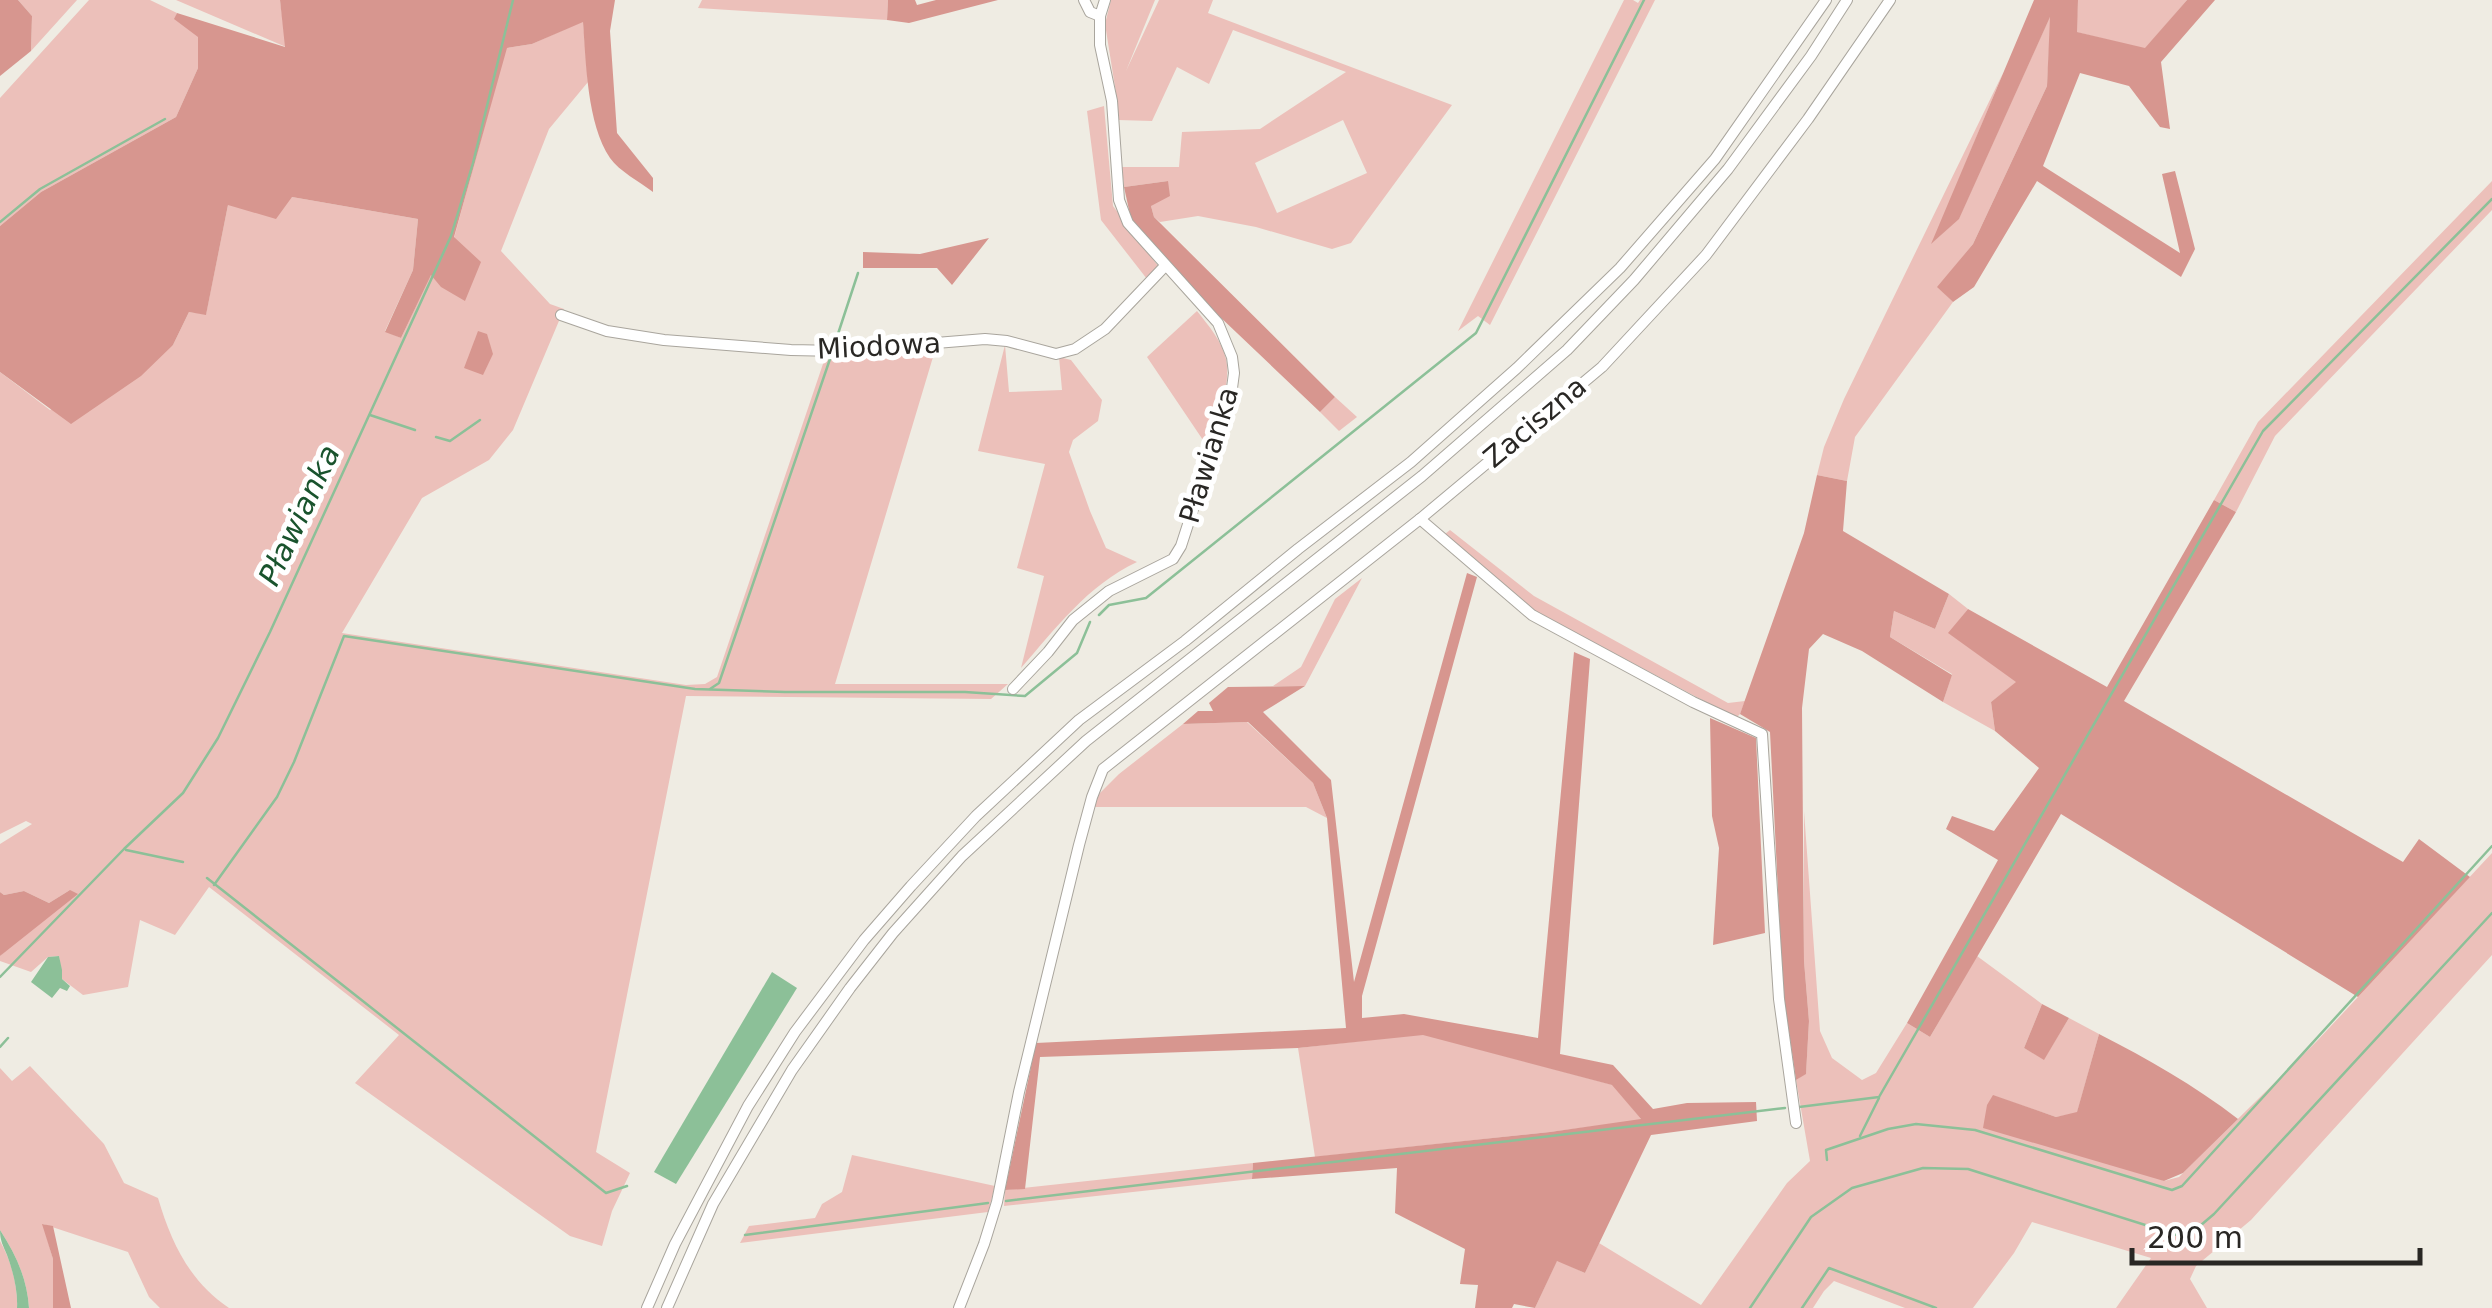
<svg xmlns="http://www.w3.org/2000/svg" width="2492" height="1308" font-family="'DejaVu Sans',sans-serif">
<rect width="100%" height="100%" fill="#efece3"/>
<g fill="#ecc0ba" fill-rule="evenodd">
<path d="M18,0H77L31,51L32,16Z"/>
<path d="M89,0H150L177,13L175,19L199,36L198,68L176,117L41,192L0,226V98Z"/>
<path d="M176,0H280L286,47Z"/>
<path d="M702,0H888L887,20L698,8Z"/>
<path d="M1111,0H1155L1126,71L1159,0H1213L1208,13L1452,105L1351,243L1332,249L1256,227L1198,216L1160,222L1154,217L1151,206L1168,181L1124,187L1122,167H1179L1182,132L1260,129L1346,72L1233,30L1209,84L1177,67L1152,121L1118,120L1116,93L1105,24ZM1343,120L1367,173L1277,213L1255,163Z"/>
<path d="M1624,0H1633L1638,3L1640,0H1655L1490,325L1478,316L1458,331Z"/>
<path d="M2078,0H2187L2145,49L2076,32Z"/>
<path d="M2051,14L2047,86L1973,244L1938,287L1953,302L1855,437L1847,481L1817,475L1824,447L1844,399L2003,73L1933,242L1959,218Z"/>
<path d="M583,21L588,82L549,129L501,251L550,304L564,309L513,430L489,460L422,498L342,633L686,685L705,684L717,677L826,355L936,347L835,684H1008L991,699L686,696L596,1152L630,1173L612,1211L602,1246L570,1236L355,1083L399,1035L209,887L175,935L140,920L128,987L83,995L62,979L59,956L48,957L31,972L0,961V956L70,890L49,903L24,891L4,895L0,892V844L32,824L26,821L0,834V372L50,410L173,345L189,312L206,314L228,205L292,197L418,219L413,270L385,331L401,338L431,274L454,238L506,48L532,44Z"/>
<path d="M1104,106L1113,206L1158,266L1147,279L1101,220L1087,111Z"/>
<path d="M2492,181V210L2275,436L2236,512L2214,500L2258,422Z"/>
<path d="M1197,311C1208,325 1222,341 1226,359C1232,387 1215,420 1207,446L1147,357Z"/>
<path d="M1005,345L1009,392L1062,390L1059,357L1071,360L1102,400L1098,421L1073,440L1069,452L1090,511L1106,548L1137,562C1088,585 1056,628 1021,668L1044,576L1017,568L1045,464L978,451Z"/>
<path d="M1335,397L1357,417L1339,431L1320,412Z"/>
<path d="M1450,530L1534,596L1728,703L1745,701L1740,714L1736,718L1535,611L1445,534Z"/>
<path d="M1362,578L1305,686H1273L1301,667L1335,599Z"/>
<path d="M1949,594L1968,609L1949,633L2017,682L1991,702L1995,731L1943,702L1952,674L1890,637L1894,611L1935,629Z"/>
<path d="M1247,722L1313,783L1327,818L1306,807H1092L1094,799L1119,774L1183,724Z"/>
<path d="M1804,811L1820,1031L1832,1058L1862,1080L1876,1073L1907,1023L1930,1037L1977,956L2042,1004L2024,1048L2044,1059L2069,1018L2099,1034L2077,1113L2056,1117L1994,1096L2164,1181L2179,1177L2317,1041L2492,853V955L2251,1220L2196,1266L2190,1279L2207,1308H2116L2151,1258L2032,1222L2014,1253L1973,1308H1905L1834,1281L1824,1291L1813,1308H1535L1557,1260L1585,1273L1599,1243L1701,1305L1787,1183L1810,1161L1796,1080L1806,1073L1809,1021L1804,961Z"/>
<path d="M1423,1034L1613,1085L1642,1120L1550,1132L1315,1157L1298,1048Z"/>
<path d="M30,1066L104,1144L124,1183L158,1198C171,1242 189,1281 229,1308H160L149,1297L128,1252L43,1224L53,1259V1308H29C27,1278 16,1255 0,1230V1068L12,1081Z"/>
<path d="M852,1155L995,1186L988,1212L740,1243L749,1226L815,1218L822,1204L842,1192Z"/>
<path d="M1253,1163L1252,1179L1004,1206L1005,1190Z"/>
<path d="M0,1241C11,1260 18,1286 17,1308H0Z"/>
</g>
<g fill="#d7968f">
<path d="M0,0H18L32,16L31,51L0,76Z"/>
<path d="M280,0H615L610,31L617,133L653,178V192C640,182 619,171 610,158C587,124 586,62 583,22L532,44L507,48L454,237L481,262L465,301L441,287L431,275L401,338L385,332L413,270L418,219L292,197L276,219L228,205L206,315L189,312L173,345L141,376L71,424L0,372V226L41,192L176,117L198,68V37L174,19L177,13L285,47Z"/>
<path d="M888,0H915L917,5L936,0H998L909,23L887,20Z"/>
<path d="M2034,0H2078L2077,32L2145,48L2187,0H2215L2161,62L2170,129L2160,127L2129,86L2080,73L2043,166L2180,253L2162,174L2175,171L2195,249L2181,277L2037,181L1974,287L1953,302L1937,287L1973,244L2047,86L2050,17L1959,219L1931,244Z"/>
<path d="M1168,181L1170,196L1151,206L1154,217L1335,397L1320,412L1197,295L1131,219L1124,187Z"/>
<path d="M989,238L952,285L937,268H863V252L920,254Z"/>
<path d="M478,331L487,334L493,354L483,375L464,368Z"/>
<path d="M1817,475L1847,481L1843,531L1949,594L1935,629L1894,611L1890,637L1952,675L1943,702L1862,651L1823,634L1809,649L1802,708L1804,961L1809,1021L1806,1074L1796,1080L1783,991L1770,732L1740,714L1804,533Z"/>
<path d="M2214,500L2236,512L2124,701L2403,862L2419,839L2470,877L2358,997L2061,814L1930,1037L1907,1023L1998,860L1946,829L1952,816L1994,831L2039,768L1995,731L1991,702L2016,682L1948,633L1968,609L2107,687Z"/>
<path d="M1467,573L1477,577L1362,996V1018L1404,1014L1538,1038L1574,652L1590,659L1560,1054L1613,1065L1653,1109L1687,1103L1756,1102L1757,1121L1651,1135L1585,1273L1557,1261L1535,1308L1514,1304L1512,1308H1475L1478,1285L1460,1284L1465,1249L1395,1213L1397,1168L1252,1179L1253,1163L1550,1132L1641,1119L1612,1085L1423,1035L1298,1048L1040,1057L1025,1189L1005,1190L1036,1043L1346,1028L1327,818L1313,783L1248,722L1183,724L1198,711H1213L1209,703L1228,687L1305,686L1263,712L1331,780L1354,982Z"/>
<path d="M1710,718L1756,738L1765,933L1713,945L1719,848L1712,816Z"/>
<path d="M70,890L78,894L0,956V892L4,895L24,891L49,903Z"/>
<path d="M2042,1004L2069,1018L2044,1060L2024,1048Z"/>
<path d="M2099,1034C2148,1059 2194,1085 2238,1119L2183,1173L2164,1181L1983,1128L1987,1105L1993,1095L2056,1117L2077,1112Z"/>
<path d="M42,1224L53,1226L71,1308H53V1259Z"/>
</g>
<g fill="#8cc098">
<path d="M59,956L62,970V979L70,986L67,991L60,988L52,998L31,982L48,957Z"/>
<path d="M772,972L797,988L676,1184L654,1172Z"/>
<path d="M0,1230C16,1255 27,1278 29,1308H17C18,1291 13,1271 7,1255C3,1245 0,1241 0,1230Z"/>
</g>
<g fill="none" stroke-linecap="round" stroke-linejoin="round">
<g stroke="#8cc098" stroke-width="2.5">
<path d="M0,222L40,189L165,119"/>
<path d="M835,343L858,273"/>
<path d="M370,415L415,430"/>
<path d="M436,437L450,441L480,420"/>
<path d="M1099,615L1109,605L1146,598L1476,333L1644,0"/>
<path d="M710,689L719,683L830,359"/>
<path d="M126,850L183,862"/>
<path d="M207,878L606,1193L627,1186"/>
<path d="M214,885L277,797L294,762L344,636L695,689L785,692H965L1025,696L1077,653L1090,622"/>
<path d="M0,977L124,849L183,793L218,738L270,632L451,236L473,163L513,0"/>
<path d="M0,1047L8,1038"/>
<path d="M1799,1107L1879,1097L2263,431L2492,199"/>
<path d="M1860,1136L1879,1098"/>
<path d="M1827,1160L1826,1150L1888,1129L1916,1124L1975,1130L2162,1187L2172,1190L2182,1186L2492,846"/>
<path d="M1006,1201L1785,1108"/>
<path d="M745,1235L988,1203"/>
<path d="M1750,1308L1811,1217L1852,1188L1923,1168L1968,1169L2177,1235L2194,1231L2214,1214L2492,913"/>
<path d="M1802,1308L1829,1268L1936,1308"/>
</g>
<g stroke="#a9a59d" stroke-width="12">
<g id="minor">
<path d="M1084,0L1090,12L1100,16"/>
<path d="M561,315L607,331L664,340L791,350L838,351L985,339L1007,341L1056,354L1075,349L1105,329L1165,266"/>
<path d="M1420,519L1532,615L1693,702L1762,734L1779,999L1796,1123"/>
<path d="M1013,689L1048,652L1073,620L1109,591L1173,559L1181,546L1232,388L1234,373L1232,357L1218,323L1128,223L1119,200L1112,101L1100,45V16L1105,0"/>
<path d="M647,1308L675,1244L748,1106L795,1032L864,940L911,886L976,816L1079,720L1185,641L1298,549L1411,462L1517,368L1620,268L1715,159L1826,0"/>
<path d="M667,1308L713,1204L792,1070L850,988L893,933L962,856L1086,741L1422,476L1567,350L1634,280L1728,169L1811,56L1847,0"/>
<path d="M959,1308L984,1244L997,1202L1019,1092L1079,845L1092,797L1103,769L1420,519L1602,367L1706,255L1808,119L1890,0"/>
</g>
</g>
<use href="#minor" stroke="#fff" stroke-width="10"/>
</g>
<g text-anchor="middle" dominant-baseline="central" stroke-width="10" stroke-linejoin="round" paint-order="stroke">
<g font-size="28" fill="#292724" stroke="#fff">
<text transform="translate(879 346) rotate(-3)">Miodowa</text>
<text transform="translate(1535 422) rotate(-40)">Zaciszna</text>
<text transform="translate(1209 455) rotate(-73)">Pławianka</text>
</g>
<g font-size="30" font-style="italic" fill="#19532d" stroke="#fff">
<text transform="translate(299 515) rotate(-65)">Pławianka</text>
</g>
</g>
<path d="M2132 1248v15h288v-15" fill="none" stroke="#292724" stroke-width="5"/>
<text x="2147" y="1248" font-size="30" fill="#292724" stroke="#ffffff" stroke-width="8" paint-order="stroke">200 m</text>
</svg>
